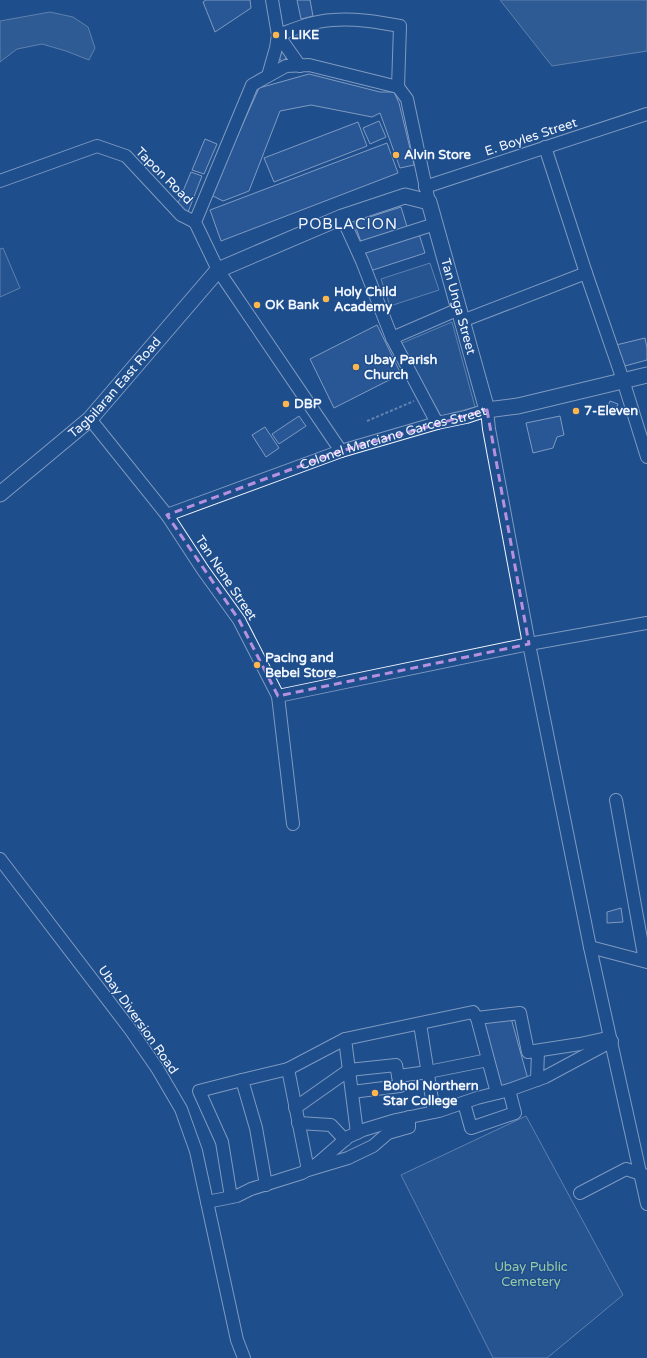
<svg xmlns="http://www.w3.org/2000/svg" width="647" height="1358" font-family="'Varela Round',sans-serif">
<rect width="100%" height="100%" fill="#1f4e8c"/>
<g fill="#305b95" stroke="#a8bbd7">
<path d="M3,248L20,288L0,297V249Z"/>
<path d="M430,263L439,290L390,306L381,279Z"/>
<path d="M452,322L475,407L441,416L400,344Z"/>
<path d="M526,1116L623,1295L547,1358H493L401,1175Z"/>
</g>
<g fill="#446ba0" stroke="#a8bbd7">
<path d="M500,0H647V51L552,66Z"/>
<path d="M50,12L73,17L88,27L95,48L89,60L66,51L42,44L17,49L0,62V21Z"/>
</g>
<g fill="#3563a3" stroke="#f2f6ff">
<path d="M206,0H250L251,8L215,32L203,2Z"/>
<path d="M297,0H310L313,16L301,19Z"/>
<path d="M283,52L287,57L282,62L278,56Z"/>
<path d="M309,74L380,92H394L399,103L414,165L400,168L380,113L372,117L311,105L280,111L249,191L223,201L211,195L259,88Z"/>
<path d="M379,121L386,137L370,144L363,128Z"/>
<path d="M358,122L367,146L274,182L264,158Z"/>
<path d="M205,139L217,144L204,174L192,170Z"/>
<path d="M387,143L398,173L221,241L210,210Z"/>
<path d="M191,172L202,176L188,212L176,208Z"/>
<path d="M401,207L408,230L362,245L354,222Z"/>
<path d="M419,234L425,253L370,271L363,253Z"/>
<path d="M377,325L401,374L334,408L310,359Z"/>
<path d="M645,338L647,348V360L621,367L616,345Z"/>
<path d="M610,401L618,404L615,412L607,408Z"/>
<path d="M299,416L306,426L279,444L272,434Z"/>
<path d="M560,416L564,435L557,437L553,448L533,453L526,423Z"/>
<path d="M265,427L279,448L266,457L252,435Z"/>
<path d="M621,908L623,922L607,923V912Z"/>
<path d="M511,1018L529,1083L500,1089L484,1021Z"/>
</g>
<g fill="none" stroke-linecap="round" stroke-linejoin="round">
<g stroke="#f2f6ff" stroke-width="14">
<g id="minor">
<path d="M300,66L278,35C295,29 313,21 332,20C355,18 378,22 400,26L398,87"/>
<path d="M268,76L276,48L278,35L272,0"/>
<path d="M545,147L586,273L623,380L647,457"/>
<path d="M0,181L97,146L126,156L181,215L195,222"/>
<path d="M425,187L647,114"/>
<path d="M342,217L362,261L392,338L459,309"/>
<path d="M357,249L435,224"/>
<path d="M462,321L586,273"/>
<path d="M392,338L437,423"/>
<path d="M90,419L167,515L203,570L239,620L278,696L293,824"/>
<path d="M341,451L218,270L195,222L252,85L286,66L309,65L398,87L407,99L429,202"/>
<path id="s1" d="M167,515L341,451L437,423L466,417L487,410L489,429L529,644L590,947L647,1204"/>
<path d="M278,696L529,644L647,623"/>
<path d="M616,800L645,961"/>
<path d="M0,859L130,1029L157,1068L181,1109L196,1151L237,1340L244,1358"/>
<path d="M590,947L647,962"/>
<path d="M420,1024L434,1112"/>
<path d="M345,1039L288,1069L308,1170L348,1158L373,1146L388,1133L409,1127V1117"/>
<path d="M398,1076L428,1072L488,1060"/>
<path d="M537,1080L538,1051"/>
<path d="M497,1093L477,1018L520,1013L528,1052L580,1044L607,1038"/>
<path d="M464,1103L471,1128L515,1113L509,1090"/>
<path d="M295,1108L349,1070L396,1065L400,1086L352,1092"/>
<path d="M298,1123L331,1125L345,1140"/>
<path d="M357,1133L345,1039L473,1012L477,1018"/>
<path d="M266,1185L256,1128L242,1080L288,1069"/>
<path d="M580,1193L626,1169L647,1176"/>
<path d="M231,1197L222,1142L199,1091L242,1080"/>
<path d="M207,1202L237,1196L251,1189L302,1173L317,1164L348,1137L363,1130L396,1120L439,1111L477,1098L509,1090L545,1077L612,1041"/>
</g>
</g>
<g stroke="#f2f6ff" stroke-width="17">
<g id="major">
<path id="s2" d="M0,494L90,419L218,270L342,217L405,196L429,202L487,410L518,406L647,375"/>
</g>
</g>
<path stroke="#b3c4dc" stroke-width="2" stroke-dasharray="3 2" stroke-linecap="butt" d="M367,421L414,401"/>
<use href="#minor" stroke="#1f4e8c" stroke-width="12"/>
<use href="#major" stroke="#1f4e8c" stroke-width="15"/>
</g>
<path d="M0 0H647V1358H0ZM487,410L529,644L278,696L239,620L167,515L341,451Z" fill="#1f4e8c" fill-opacity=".55" fill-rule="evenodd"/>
<path fill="none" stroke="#b691df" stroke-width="3" stroke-dasharray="8 5" stroke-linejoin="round" d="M487,410L529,644L278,696L239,620L167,515L341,451Z"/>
<g fill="#ffb74d" stroke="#1f4e8c" stroke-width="1.5">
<circle cx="276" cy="35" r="4"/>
<circle cx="396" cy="155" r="4"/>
<circle cx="326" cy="299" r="4"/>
<circle cx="257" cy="305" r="4"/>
<circle cx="356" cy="367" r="4"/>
<circle cx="286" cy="404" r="4"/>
<circle cx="576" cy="411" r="4"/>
<circle cx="257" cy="665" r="4"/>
<circle cx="375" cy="1093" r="4"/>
</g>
<g text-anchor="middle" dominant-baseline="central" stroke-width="3" stroke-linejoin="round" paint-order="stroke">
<g font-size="13" font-weight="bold" fill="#f2f6ff" stroke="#1f4e8c" text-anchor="start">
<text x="284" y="35">I LIKE</text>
<text x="404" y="155">Alvin Store</text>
<text x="334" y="292">Holy Child<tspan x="334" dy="15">Academy</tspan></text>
<text x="265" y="305">OK Bank</text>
<text x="364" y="360">Ubay Parish<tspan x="364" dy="15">Church</tspan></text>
<text x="294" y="404">DBP</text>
<text x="584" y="411">7-Eleven</text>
<text x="265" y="658">Pacing and<tspan x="265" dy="15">Bebei Store</tspan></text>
<text x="383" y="1086">Bohol Northern<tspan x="383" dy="15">Star College</tspan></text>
</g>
<g font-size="13" fill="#f2f6ff" stroke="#1f4e8c">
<text transform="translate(531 137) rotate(-18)">E. Boyles Street</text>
<text transform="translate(164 176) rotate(45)">Tapon Road</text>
<text stroke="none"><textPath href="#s2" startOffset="648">Tan Unga Street</textPath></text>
<text stroke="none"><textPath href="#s2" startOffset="157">Tagbilaran East Road</textPath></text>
<text stroke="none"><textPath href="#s1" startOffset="239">Colonel Marciano Garces Street</textPath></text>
<text transform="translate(226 578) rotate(56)">Tan Nene Street</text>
<text transform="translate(138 1020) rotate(55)">Ubay Diversion Road</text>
</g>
<g font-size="13" fill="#97c8a6" stroke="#1f4e8c">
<text x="531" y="1267">Ubay Public<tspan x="531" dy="15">Cemetery</tspan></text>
</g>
<g font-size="15" letter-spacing="1" fill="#f2f6ff" stroke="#1f4e8c">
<text x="348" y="224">POBLACION</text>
</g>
</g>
</svg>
